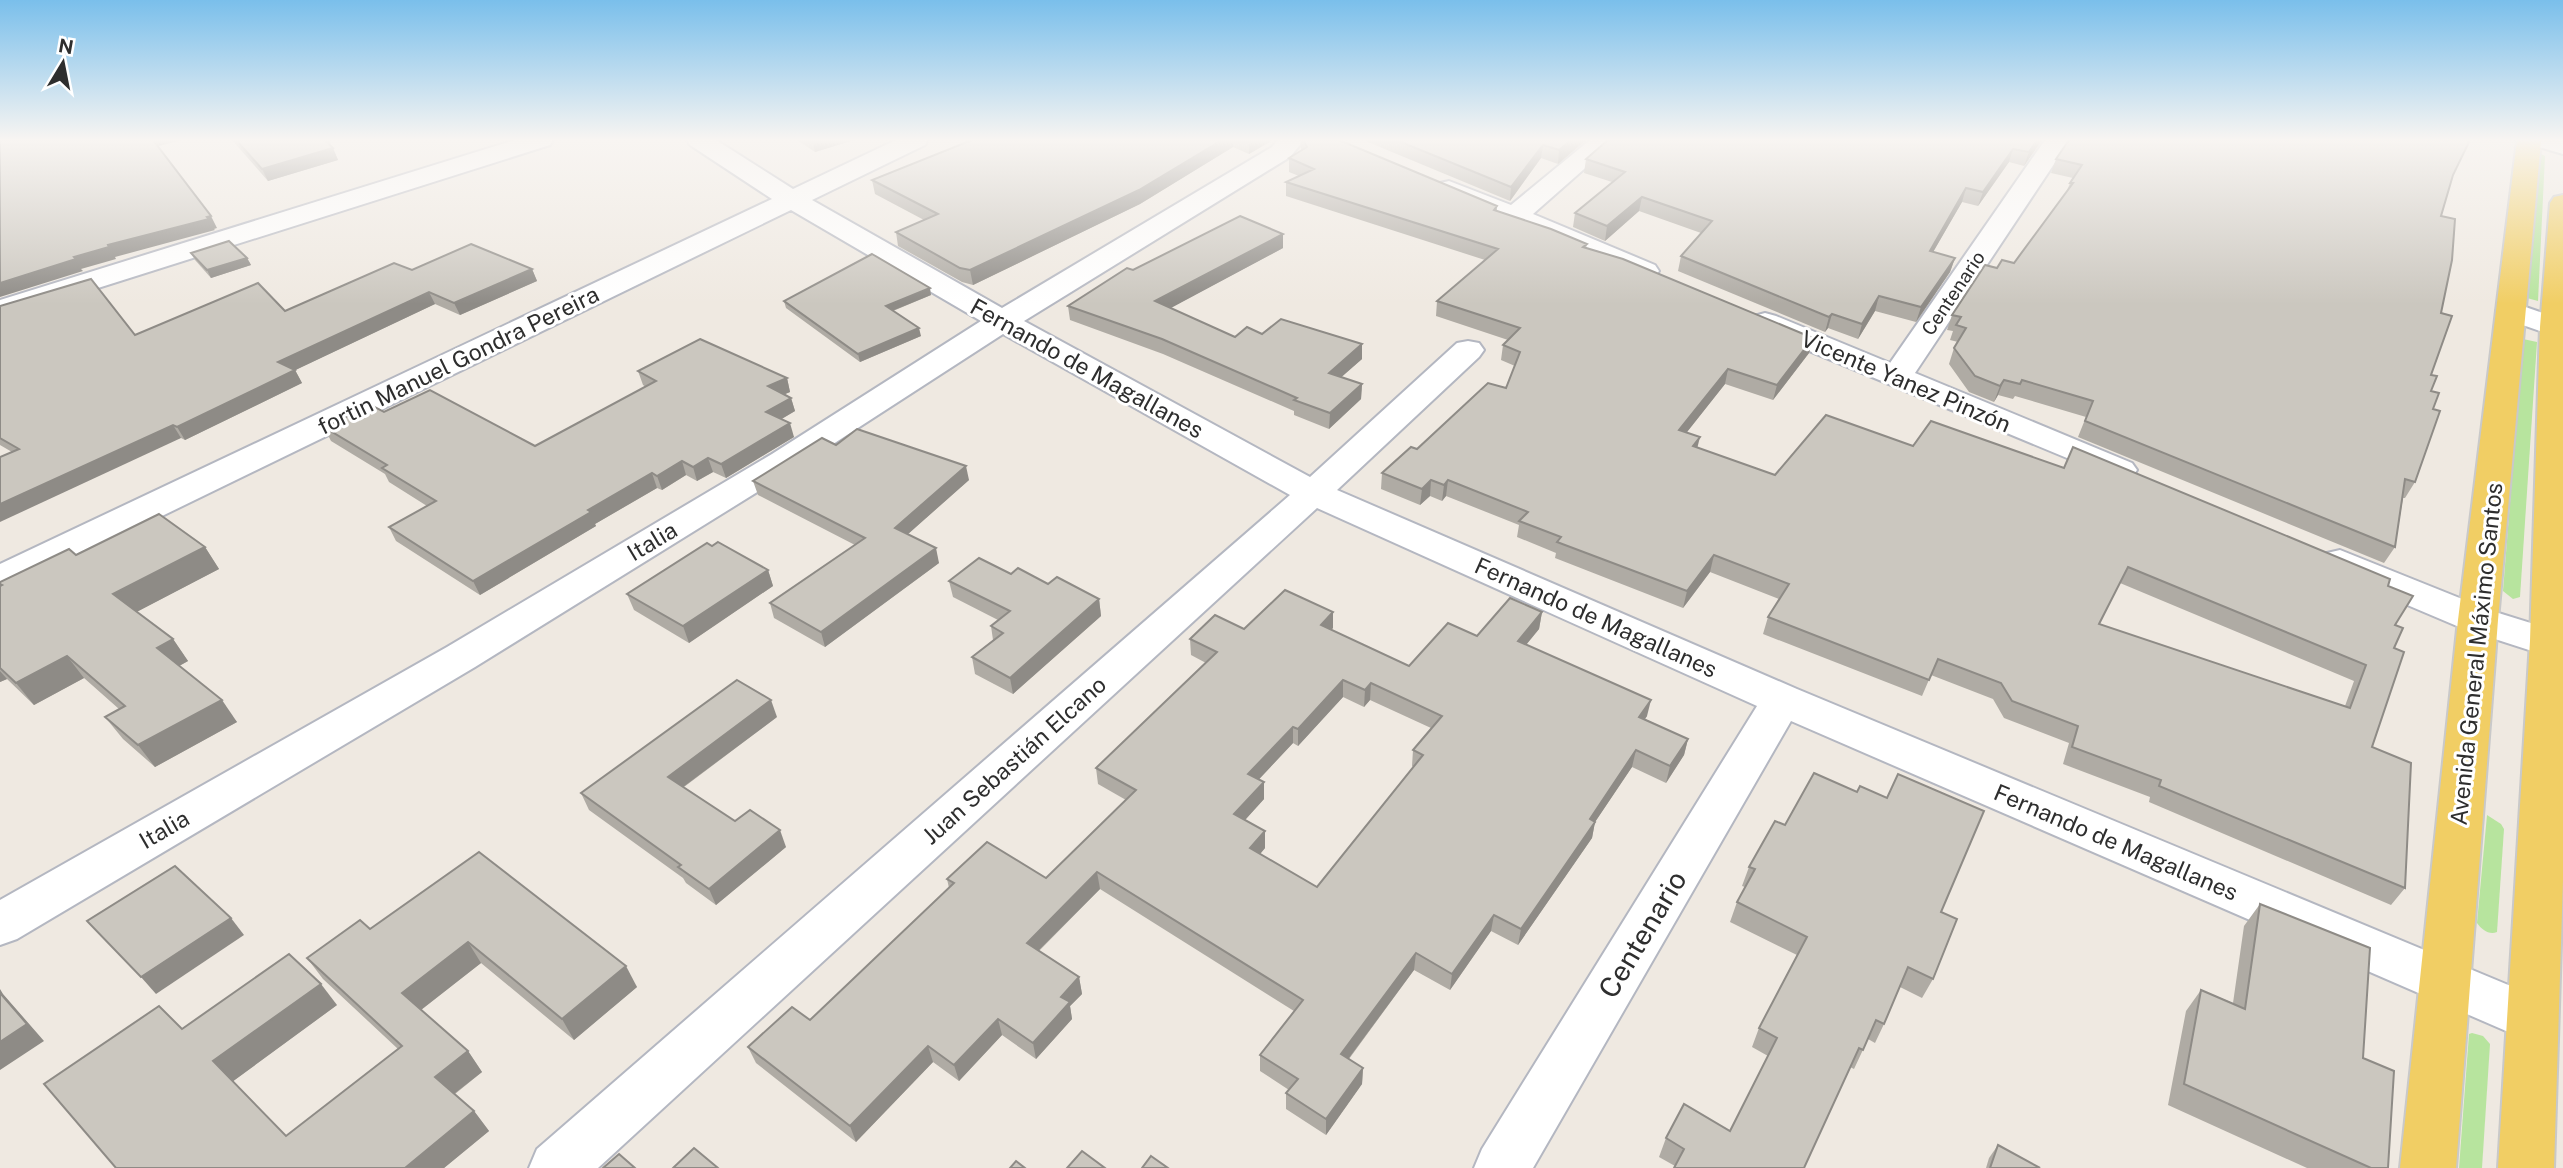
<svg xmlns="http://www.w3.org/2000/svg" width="2563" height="1168" font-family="'Public Sans',sans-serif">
<rect width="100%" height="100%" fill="#efe9e1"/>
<g fill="#b7e49e">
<path d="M2539,153L2545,156L2538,301L2527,298Z"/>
<path d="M2523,339L2537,342L2520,597L2513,599L2503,591Z"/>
<path d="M2487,815L2501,824L2504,829L2497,932C2489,935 2482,930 2477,923Z"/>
<path d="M2472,1033L2483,1036L2490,1044L2482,1168H2459L2469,1034Z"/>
</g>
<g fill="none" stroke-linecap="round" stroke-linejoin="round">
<g stroke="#b4b7c1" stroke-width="4">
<g id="minor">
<path d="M515,140H553L550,145L0,319V300Z"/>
<path d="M687,140H716L793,189L896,140H928L925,145L812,200L1002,308L1272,147L1278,140H1304L1290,157L1024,321L1310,477L1457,343L1468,341L1479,343L1484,350L1479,357L1337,490L1797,689L2549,1002L2557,1018L2549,1034L2531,1041L2513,1034L1791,721L1533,1168H1474L1482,1149L1757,706L1317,508L598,1168H529L537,1149L1290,495L1003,334L796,468L475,667L17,939L0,945V900L447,647L772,454L981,321L791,210L14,588L0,592V564L772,199L690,145Z"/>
<path d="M1590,140H1617L1533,214L1655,265L1659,271L1655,277L1645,280L1635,277L1440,195L1436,189L1440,183L1449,181L1511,205Z"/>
<path d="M2045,140H2070L1915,373L2132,463L2137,470L2132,477L2120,480L1754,328L1750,322L1754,316L1765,313L1776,316L1890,363Z"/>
<path d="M2529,140H2563V154L2532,145Z"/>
<path d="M2511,302L2563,320V339L2500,317L2496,311L2500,305Z"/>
<path d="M2340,550L2492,611L2563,633V661L2464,629L2327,571L2321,562L2327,553Z"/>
</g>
</g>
<g stroke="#c9c9c9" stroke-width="4">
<g id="major">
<path d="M2517,140H2541L2498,620L2456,1168H2400L2458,620Z"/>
<path d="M2563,195V879L2554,1168H2498L2530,641L2540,327L2550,203L2554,197Z"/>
</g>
</g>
<use href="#minor" fill="#fff" fill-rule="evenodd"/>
<use href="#major" fill="#f1ce64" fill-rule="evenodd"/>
</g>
<g fill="#afaba4" fill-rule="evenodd">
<path d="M232,140H329L338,160L268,181Z"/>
<path d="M797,140H854L815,152Z"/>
<path d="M972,140H1273L1249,154L1233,147L1140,204L973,285L962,282L898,246L896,232L924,220L875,194L872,180Z"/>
<path d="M1300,140H1339L1497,206V211L1587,244L1586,248L1813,338L1809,353L1773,400L1725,384L1686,433L1697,448L1775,475L1913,446L2388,586L2395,625L2394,648L2372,747L2405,888L2391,905L2149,802L2150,797L2063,764L2069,743L2004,718L1993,699L1931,675L1922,696L1763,634L1768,617L1779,599L1710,572L1683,608L1555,558L1556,553L1517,537L1519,525L1446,496L1442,501L1430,496L1420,505L1381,489L1382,473L1506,388L1515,366L1501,360L1503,345L1508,340L1436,316L1437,301L1485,260L1286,196V182L1299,176L1289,172V158L1301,150ZM2120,583L2354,681L2345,706L2099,624Z"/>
<path d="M1363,140H1586L1558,164L1541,158L1510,201Z"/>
<path d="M1608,140H2042L2024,166L2009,162L1978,206L1962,202L1933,252L1955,258L1950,272L1916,322L1875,311L1858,339L1828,328L1825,332L1678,271L1681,256L1701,233L1639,211L1605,241L1573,227L1575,213L1612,182L1584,173L1586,159Z"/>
<path d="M2056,159L2453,175L2441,216L2431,375L2433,409L2415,482L2405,498H2403L2395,547L2384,563L2078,437L2086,417L2015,396L2013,399L1998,395L1994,402L1969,392L1949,364L1954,348L1958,342L1950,340L1953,331L1947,330L1952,315L1997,268L2014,263L2066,193L2070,183L2073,178L2051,173Z"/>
<path d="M1283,248L1170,308L1235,337L1262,334L1362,359L1341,377L1362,384L1361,399L1329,429L1294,415V411L1163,354L1070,320L1068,306L1133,270Z"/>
<path d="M191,253L247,258L251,265L211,278L195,260Z"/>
<path d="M532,269L537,281L460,315L435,304L295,370L302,383L185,440L181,438L12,452L0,445V306L135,335L285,311L412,270Z"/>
<path d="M931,295L893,311L921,336L860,362L786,308L784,301Z"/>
<path d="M638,371L787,378L790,392L785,394L791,398L795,411L781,419L794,437L726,478L713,472L697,481L686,475L662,490L657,488L595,524L596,526L480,595L396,541L389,527L427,506L389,482L385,474L331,441L324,427L384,412L535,446L646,387L643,385Z"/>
<path d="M836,445L969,480L908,534L939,563L825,647L774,618L770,603L855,545L758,495L753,481Z"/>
<path d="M205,547L219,569L136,612L173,639L188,661L179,666L237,722L155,767L123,739L105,717L119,709L84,678L34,705L7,679L0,682V582L76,555Z"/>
<path d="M768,570L773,586L689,643L634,610L627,594Z"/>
<path d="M1011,574L1099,599L1101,616L1013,694L975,674L972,657L993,640L991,626L998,620L953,597L949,581Z"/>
<path d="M1333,612V628L1331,630L1409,666L1477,636L1542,612L1539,629L1526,645L1647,716L1645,719L1688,739L1684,755L1666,783L1632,767L1595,822L1592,838L1518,945L1491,931L1450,990L1414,970L1349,1059L1363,1068L1362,1084L1326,1135L1286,1109V1093L1289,1090L1260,1071V1055L1294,1011L1100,889L1039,951L1079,977L1082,994L1070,1006L1072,1019L1036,1059L1002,1035L959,1081L933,1062L856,1142L756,1063L748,1047L810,1020L949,888L947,879L1046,878L1126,800L1098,784L1096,768L1206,663L1191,655L1190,639ZM1343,697L1364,707L1370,700L1431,728L1413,750L1412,766L1413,767L1317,887L1260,854L1265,848L1245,820L1264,799L1259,779L1293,743L1298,746Z"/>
<path d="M777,717L684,787L735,821L786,847L716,905L686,883L683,878L589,810L581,793Z"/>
<path d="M479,852L637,987L574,1040L481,963L421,1010L468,1051L482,1072L455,1094L474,1111L489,1131L444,1168H116L182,1029L337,1005L233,1081L286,1136L398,1049L323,979L307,958L370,929Z"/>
<path d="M1749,867L1941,912L1933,979L1922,998L1900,987L1884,1024L1875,1043L1868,1039L1854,1069L1850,1067L1675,1166L1659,1157L1666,1138L1730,1131L1768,1056L1752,1047L1759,1028L1797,955L1730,922L1737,902L1745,887L1742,886Z"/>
<path d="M2260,904L2363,1058L2388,1168H2307L2168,1105L2186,1011L2201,990L2233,1003L2244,926Z"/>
<path d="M1998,1145L2040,1168H1986L1989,1158Z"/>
</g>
<g fill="#8e8b86">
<path d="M152,140H182L155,147Z"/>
<path d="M815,140H854L815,152L813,141Z"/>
<path d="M1222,140H1233V147L1140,204L973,285L970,270Z"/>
<path d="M1249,140H1273L1249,154Z"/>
<path d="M1571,140H1586L1558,164L1559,150Z"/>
<path d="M2037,140H2042L2024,166L2029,152Z"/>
<path d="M1543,145L1541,158L1510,201L1511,187Z"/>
<path d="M333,148L338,160L268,181L262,169Z"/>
<path d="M2013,149L2009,162L1978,206L1983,192Z"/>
<path d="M1966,188L1962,202L1925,266L1930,251Z"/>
<path d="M1642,197L1639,211L1605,241L1607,226Z"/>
<path d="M211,216L217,228L214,229L215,230L115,257L116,259L81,269L83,271L0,297V283L108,245Z"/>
<path d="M1283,234V248L1156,316L1155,301Z"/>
<path d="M247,258L251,265L211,278L207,270Z"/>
<path d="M1955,258L1950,272L1916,322L1921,307Z"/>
<path d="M532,269L537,281L460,315L454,303Z"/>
<path d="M930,288L931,295L887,313L886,306Z"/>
<path d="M429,292L435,304L285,375L278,362Z"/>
<path d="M1879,296L1875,311L1858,339L1862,324Z"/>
<path d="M1832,314L1828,328L1825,332L1829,317Z"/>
<path d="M919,328L921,336L860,362L858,354Z"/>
<path d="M1813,338L1809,353L1773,400L1777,385Z"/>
<path d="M1362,344V359L1329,388V373Z"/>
<path d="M1728,369L1725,384L1676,446L1679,430Z"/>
<path d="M295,370L302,383L185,440L177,427Z"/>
<path d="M787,378L790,392L771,400L768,386Z"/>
<path d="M2004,380L1998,395L1994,402L2000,386Z"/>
<path d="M1362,384L1361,399L1329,429L1330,413Z"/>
<path d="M791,398L795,411L770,426L766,412Z"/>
<path d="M790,423L794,437L726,478L721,464Z"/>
<path d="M173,425L181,438L0,522V504Z"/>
<path d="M1700,437L1696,453L1693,446Z"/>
<path d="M708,458L713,472L697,481L693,467Z"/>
<path d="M682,461L686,475L662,490L657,476Z"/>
<path d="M966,466L969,480L899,542L895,528Z"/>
<path d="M652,473L657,488L595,524L596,526L480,595L473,581L588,510Z"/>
<path d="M1431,480L1430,496L1420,505L1422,489Z"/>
<path d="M1448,480L1446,496L1442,501L1444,485Z"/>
<path d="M205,547L219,569L129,616L113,594Z"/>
<path d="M936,548L939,563L825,647L821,632Z"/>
<path d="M1714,555L1710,572L1683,608L1687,591Z"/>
<path d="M768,570L773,586L689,643L683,626Z"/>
<path d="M1099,599L1101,616L1013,694L1010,678Z"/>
<path d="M1333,612V628L1320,641L1321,625Z"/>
<path d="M1542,612L1539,629L1515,658L1518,641Z"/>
<path d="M173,639L188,661L172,670L157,648Z"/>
<path d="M67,656L84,678L34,705L16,683Z"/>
<path d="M0,671L7,679L0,682Z"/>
<path d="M1343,680V697L1298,746V729Z"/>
<path d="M1371,683L1370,700L1364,707L1365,690Z"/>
<path d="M222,700L237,722L155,767L138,745Z"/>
<path d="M771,700L777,717L675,793L668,777Z"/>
<path d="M1651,700L1647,716L1635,733L1639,717Z"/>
<path d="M1293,727V743L1249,790L1248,774Z"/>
<path d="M1688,739L1684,755L1666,783L1670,766Z"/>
<path d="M1636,750L1632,767L1593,825L1595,822L1592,838L1518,945L1521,929L1590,819Z"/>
<path d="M1264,782V799L1235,831L1234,814Z"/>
<path d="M780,830L786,847L716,905L709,889Z"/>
<path d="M1265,831V848L1251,865L1250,848Z"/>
<path d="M1097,872L1100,889L1030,959L1027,943Z"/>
<path d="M1494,915L1491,931L1450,990L1452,974Z"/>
<path d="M231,918L244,935L156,994L141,977Z"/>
<path d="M468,942L481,963L417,1013L402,993Z"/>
<path d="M1416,953L1414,970L1340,1070L1341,1054Z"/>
<path d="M626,966L637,987L574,1040L562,1019Z"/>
<path d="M1079,977L1082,994L1070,1006L1072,1019L1036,1059L1033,1043L1061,997Z"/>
<path d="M321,984L337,1005L232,1082L213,1061Z"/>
<path d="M0,989L3,994L44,1041L0,1070Z"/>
<path d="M998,1019L1002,1035L959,1081L954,1065Z"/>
<path d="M928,1046L933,1062L856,1142L850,1126Z"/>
<path d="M468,1051L482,1072L450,1097L435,1077Z"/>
<path d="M1363,1068L1362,1084L1326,1135V1119Z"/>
<path d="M474,1111L489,1131L444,1168H405Z"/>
</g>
<g fill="#cbc7bf" stroke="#8e8b86" stroke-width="2" fill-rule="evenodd">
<path d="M0,140H153L211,216L207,217L209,219L108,245L109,247L74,257L76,259L0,283Z"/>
<path d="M236,140H325L333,148L262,169Z"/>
<path d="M972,140H1222L1139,190L970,270L960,268L896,232L938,214L872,180Z"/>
<path d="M1303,140H1339L1497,206L1494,210L1551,229L1587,244L1583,247L1623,259L1813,338L1777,385L1728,369L1679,430L1700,437L1693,446L1775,475L1826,415L1913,446L1931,421L2064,468L2073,447L2390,579L2388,586L2413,596L2395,625L2403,628L2394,648L2404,652L2372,747L2411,763L2405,888L2159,786L2161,780L2072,747L2078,726L2012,701L2001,683L1938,659L1929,680L1768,617L1789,584L1714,555L1687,591L1557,542L1561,537L1519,521L1528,512L1448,480L1444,485L1431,480L1422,489L1382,473L1411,447L1417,449L1488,383L1506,388L1520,352L1503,345L1520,328L1437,301L1498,249L1286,182L1314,169L1289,158L1307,147ZM2128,567L2366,665L2350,708L2099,624Z"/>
<path d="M1396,140H1571L1559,150L1543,145L1511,187Z"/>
<path d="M1608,140H2037L2029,152L2013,149L1983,192L1966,188L1930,251L1955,258L1921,307L1879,296L1862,324L1832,314L1829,317L1681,256L1712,221L1642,197L1607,226L1575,213L1625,172L1586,159Z"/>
<path d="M2069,140H2470L2453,175L2441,216L2455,219L2452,260L2441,313L2452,316L2431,375L2437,376L2431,391L2439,393L2433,409L2440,411L2415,482L2405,479L2395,547L2085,421L2093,401L2022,380L2020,384L2004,380L2000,386L1975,376L1954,348L1966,328L1956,325L1961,317L1952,315L1985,265L1997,268L2002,260L2014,263L2073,183H2070L2082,165L2056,159Z"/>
<path d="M1240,216L1283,234L1155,301L1235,337L1247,327L1262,334L1281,319L1362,344L1329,373L1362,384L1330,413L1294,400L1297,398L1162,339L1068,306L1127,268L1133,270Z"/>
<path d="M229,241L247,258L207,270L191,253Z"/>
<path d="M471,244L532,269L454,303L429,292L278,362L295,370L177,427L173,425L0,504V457L19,449L0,438V306L91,279L135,335L258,283L285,311L394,263L412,270Z"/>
<path d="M872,254L930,288L886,306L919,328L858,354L784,301Z"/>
<path d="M700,339L787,378L768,386L791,398L766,412L790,423L721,464L708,458L693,467L682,461L657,476L652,473L588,510L591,512L473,581L389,527L436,501L382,468L387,465L324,427L371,405L384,412L430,390L535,446L656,381L638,371Z"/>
<path d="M857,429L966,466L895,528L936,548L821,632L770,603L865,538L753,481L822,438L836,445Z"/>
<path d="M159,514L205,547L113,594L173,639L157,648L222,700L138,745L105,717L125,706L67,656L16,683L0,668V586L2,585L0,584V582L69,549L76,555Z"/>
<path d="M718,542L768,570L683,626L627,594L707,543L712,546Z"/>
<path d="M979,558L1011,574L1018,568L1048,584L1057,577L1099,599L1010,678L972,657L1003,633L991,626L1010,611L949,581Z"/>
<path d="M1285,590L1333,612L1321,625L1409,666L1448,623L1477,636L1510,598L1542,612L1518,641L1651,700L1639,717L1688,739L1670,766L1636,750L1590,819L1595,822L1521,929L1494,915L1452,974L1416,953L1341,1054L1363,1068L1326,1119L1286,1093L1298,1079L1260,1055L1303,1000L1097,872L1027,943L1079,977L1061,997L1070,1002L1033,1043L998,1019L954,1065L928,1046L850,1126L748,1047L792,1007L810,1020L954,883L947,879L987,842L1046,878L1136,790L1096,768L1217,652L1190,639L1215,615L1244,629ZM1343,680L1365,690L1371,683L1442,716L1413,750L1423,755L1317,887L1250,848L1265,831L1234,814L1264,782L1248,774L1293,727L1298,729Z"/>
<path d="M737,680L771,700L668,777L735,821L750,810L780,830L709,889L678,867L681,865L581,793Z"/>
<path d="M1814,773L1857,792L1860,786L1887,798L1898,774L1984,811L1941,912L1957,919L1933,979L1908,967L1884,1024L1876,1020L1863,1050L1859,1048L1804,1168H1674L1684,1149L1666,1138L1684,1104L1730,1131L1777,1038L1759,1028L1807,937L1737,902L1755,869L1749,867L1775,821L1785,825Z"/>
<path d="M479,852L626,966L562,1019L468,942L402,993L468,1051L435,1077L474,1111L405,1168H116L44,1084L159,1006L182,1029L289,954L321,984L213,1061L286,1136L402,1046L307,958L360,920L370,929Z"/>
<path d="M175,866L231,918L141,977L87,921Z"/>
<path d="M2260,904L2370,948L2363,1058L2394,1071L2388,1168H2371L2184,1084L2201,990L2245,1009Z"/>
<path d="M0,993L27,1024L0,1042Z"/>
<path d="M1998,1145L2040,1168H1990Z"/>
<path d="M694,1148L718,1168H673Z"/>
<path d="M1082,1151L1105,1168H1067Z"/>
<path d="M619,1154L635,1168H603Z"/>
<path d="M1151,1156L1168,1168H1142Z"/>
<path d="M1016,1161L1025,1168H1010Z"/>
</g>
<linearGradient id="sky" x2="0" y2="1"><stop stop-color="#7abfeb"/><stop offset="0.46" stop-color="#f8f5f2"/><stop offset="1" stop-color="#f8f5f2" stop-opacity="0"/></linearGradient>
<rect width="2563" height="304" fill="url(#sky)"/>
<g text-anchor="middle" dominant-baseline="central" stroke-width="6" stroke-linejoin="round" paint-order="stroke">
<g font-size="19" fill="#2e2e2e" stroke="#fff">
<text transform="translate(1953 293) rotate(-56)">Centenario</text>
</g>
<g font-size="23" fill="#2e2e2e" stroke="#fff">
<text transform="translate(458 360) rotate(-26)">fortin Manuel Gondra Pereira</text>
<text transform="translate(1087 368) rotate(29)">Fernando de Magallanes</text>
<text transform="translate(1906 381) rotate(23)">Vicente Yanez Pinzón</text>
<text transform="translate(652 541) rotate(-31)">Italia</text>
<text transform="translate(1596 617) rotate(24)">Fernando de Magallanes</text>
<text transform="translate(2476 654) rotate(-84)">Avenida General Máximo Santos</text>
<text transform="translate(1014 760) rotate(-42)">Juan Sebastián Elcano</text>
<text transform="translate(164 829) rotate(-30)">Italia</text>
<text transform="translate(2116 842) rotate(23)">Fernando de Magallanes</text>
</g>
<g font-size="28" fill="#2e2e2e" stroke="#fff">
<text transform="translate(1642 934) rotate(-59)">Centenario</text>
</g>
</g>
<g transform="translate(63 63) rotate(10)" stroke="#ffffff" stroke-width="5" paint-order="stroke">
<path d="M0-5L12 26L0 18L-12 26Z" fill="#2e2e2e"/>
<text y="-10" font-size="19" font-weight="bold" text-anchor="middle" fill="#2e2e2e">N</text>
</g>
</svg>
